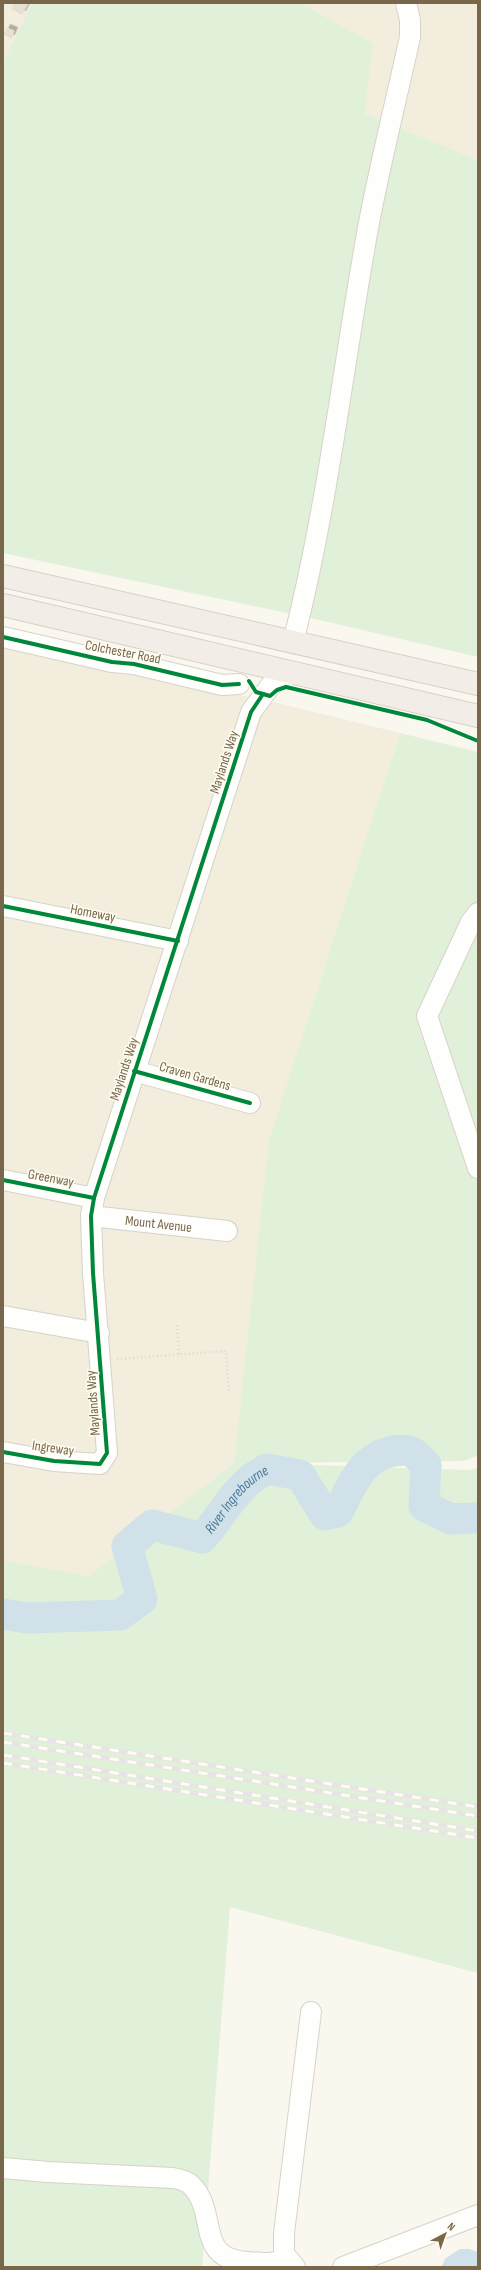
<svg xmlns="http://www.w3.org/2000/svg" width="481" height="2270" font-family="'Sofia Sans Condensed',sans-serif">
<defs>
<filter id="shadow"><feDropShadow dx="3.5" dy="-3.5" stdDeviation="0" flood-color="#0004"/></filter>
</defs>
<rect width="100%" height="100%" fill="#f9f7ee"/>
<g fill="#f2eddc">
<path d="M3,3H32L3,63Z"/>
<path d="M300,3H478V160L365,114L373,43Z"/>
<path d="M3,643L86,663L269,701L400,733L269,1140L234,1463L89,1576L3,1560Z"/>
</g>
<g fill="#e1f0d9">
<path d="M32,3H300L373,43L365,114L478,160V657L311,618L3,553V63Z"/>
<path d="M400,733L478,752V1455L464,1461L249,1463L471,1470L478,1467V1973L230,1907L202,2267H3V1560L89,1576L234,1463L269,1140Z"/>
</g>
<path fill="#d0e1e9" d="M460,2249H469L478,2252V2267H441L446,2258Z"/>
<g fill="none" stroke-linecap="round" stroke-linejoin="round">
<path stroke="#d0e1e9" stroke-width="31" id="s1" d="M3,1614L27,1618L120,1615L142,1599L127,1546L152,1525L202,1538C225,1513 234,1486 267,1469L300,1475L325,1515L338,1512C352,1485 362,1456 394,1451C399,1450 408,1450 412,1452C417,1455 422,1461 426,1465L424,1506L451,1519L478,1518"/>
</g>
<g fill="#e6e0d5" stroke="#e2dcd0" filter="url(#shadow)">
<path d="M15,3H28L22,14L12,9Z"/>
<path d="M7,28L14,31L11,38L4,34Z"/>
</g>
<g fill="none" stroke-linecap="round" stroke-linejoin="round">
<g stroke="#d6d3c9" stroke-width="22">
<g id="minor">
<path d="M3,637L112,662L134,664L222,685L239,684"/>
<path d="M293,642C328,506 343,366 368,228C380,164 396,101 410,37V20L406,3"/>
<path d="M3,906L178,941"/>
<path d="M478,913L471,922L427,1016L478,1168"/>
<path d="M134,1071L250,1103"/>
<path d="M3,1180L94,1198"/>
<path id="s2" d="M91,1216L227,1231"/>
<path d="M3,1316L99,1333"/>
<path d="M3,1452L54,1461L100,1464L107,1453L93,1273L91,1216L94,1198L251,712L271,685L294,672"/>
<path d="M3,2168L48,2172L173,2178C179,2179 186,2181 190,2184C220,2212 193,2259 248,2262C263,2263 274,2264 288,2260"/>
<path d="M295,2267L284,2254V2233L311,2012"/>
<path d="M343,2267L478,2215"/>
</g>
</g>
<g stroke="#d7d2c7" stroke-width="24">
<g id="highway">
<path d="M3,576L478,684"/>
<path d="M3,605L478,716"/>
</g>
</g>
<g stroke="#dbd7d0" stroke-width="2.5" stroke-dasharray="1 3" stroke-linecap="butt">
<path d="M177,1325L179,1354"/>
<path d="M117,1359L226,1351L229,1394"/>
</g>
<use href="#minor" stroke="#fefefc" stroke-width="20"/>
<use href="#highway" stroke="#f2ede6" stroke-width="22"/>
<g stroke="#e7e3e6" stroke-width="4.5">
<g id="rail">
<path d="M3,1733L478,1807"/>
<path d="M3,1742L478,1816"/>
<path d="M3,1755L478,1831"/>
<path d="M3,1763L478,1838"/>
</g>
</g>
<use href="#rail" stroke="#fffdf1" stroke-width="3" stroke-dasharray="9" stroke-linecap="butt"/>
<g stroke="#fffdf1" stroke-width="6">
<g id="cycleway">
<path d="M3,637L112,662L134,664L222,685L239,684"/>
<path d="M249,681L256,692L270,696L277,690L286,687L427,720L478,741"/>
<path d="M3,906L178,941"/>
<path d="M134,1071L250,1103"/>
<path d="M3,1180L94,1198"/>
<path d="M3,1452L54,1461L100,1464L107,1453L93,1273L91,1216L94,1198L251,712L263,694"/>
</g>
</g>
<use href="#cycleway" stroke="#00873e" stroke-width="4"/>
</g>
<g text-anchor="middle" dominant-baseline="central" stroke-width="3" stroke-linejoin="round" paint-order="stroke">
<g font-size="14" fill="#79674c" stroke="#fffdf1">
<text transform="translate(123 652) rotate(11)">Colchester Road</text>
<text transform="translate(224 762) rotate(-72)">Maylands Way</text>
<text transform="translate(93 913) rotate(11)">Homeway</text>
<text transform="translate(124 1069) rotate(-72)">Maylands Way</text>
<text transform="translate(195 1076) rotate(16)">Craven Gardens</text>
<text transform="translate(51 1178) rotate(11)">Greenway</text>
<text stroke="none"><textPath href="#s2" startOffset="68">Mount Avenue</textPath></text>
<text transform="translate(93 1403) rotate(-94)">Maylands Way</text>
<text transform="translate(53 1448) rotate(8)">Ingreway</text>
</g>
<g font-size="15" font-style="italic" fill="#4b7a9a" stroke="#fffdf1">
<text stroke="none"><textPath href="#s1" startOffset="336">River Ingrebourne</textPath></text>
</g>
</g>
<rect width="481" height="2270" fill="none" stroke="#79674c" stroke-width="8"/>
<g transform="translate(445 2234) rotate(41)" stroke="#fffdf1" stroke-width="3" paint-order="stroke">
<path d="M0-3L7 15L0 10L-7 15Z" fill="#79674c"/>
<text y="-6" font-size="11" font-weight="bold" text-anchor="middle" fill="#79674c">N</text>
</g>
</svg>
